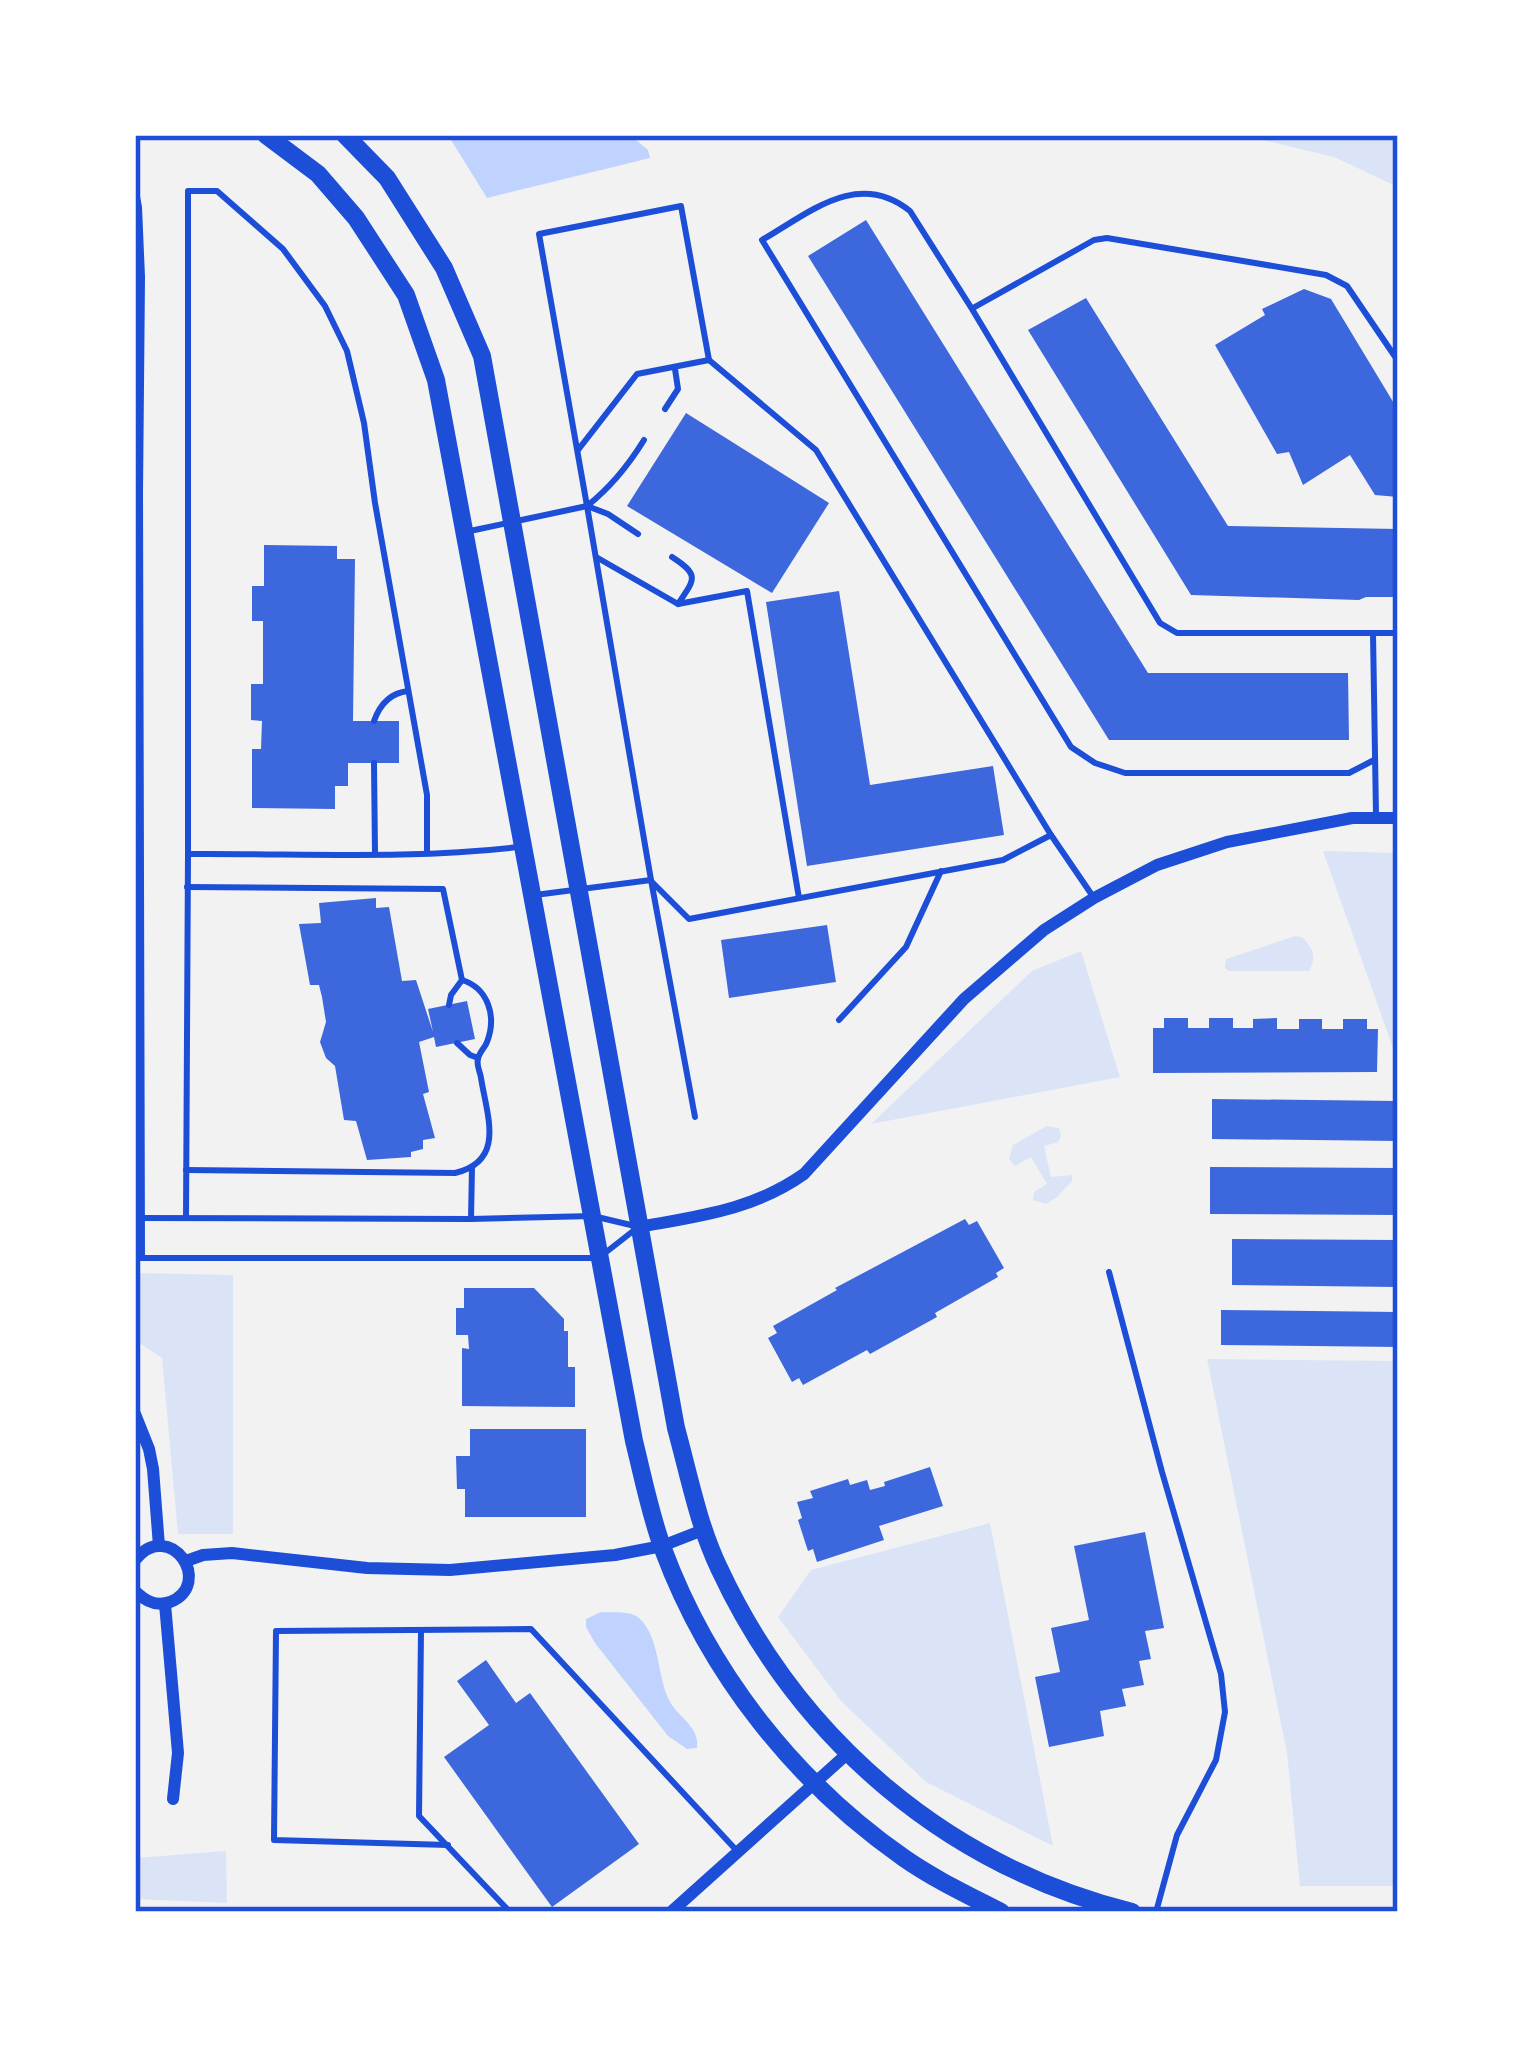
<svg xmlns="http://www.w3.org/2000/svg" width="1533" height="2047" font-family="Commissioner,sans-serif">
<rect width="100%" height="100%" fill="#f2f2f2"/>
<g fill="#dbe4f7">
<path d="M1242,135H1398V187L1334,157Z"/>
<path d="M1323,851L1398,853V1062Z"/>
<path d="M1295,936L1302,937C1313,948 1317,957 1309,971H1229L1225,968L1226,959Z"/>
<path d="M1081,951L1120,1077L871,1124L1032,971Z"/>
<path d="M1047,1126L1059,1128L1061,1136L1058,1142L1044,1146L1051,1177L1072,1175V1181L1056,1198L1046,1204L1033,1200L1034,1192L1047,1184L1031,1157L1015,1166L1009,1159L1013,1145Z"/>
<path d="M135,1273L233,1275V1534H178L162,1358L135,1340Z"/>
<path d="M1207,1359L1398,1361V1886H1300L1287,1753Z"/>
<path d="M990,1523L1053,1846L926,1782L841,1701L778,1617L811,1570Z"/>
<path d="M226,1851L227,1903L135,1899V1858Z"/>
</g>
<g fill="#bfd3fe">
<path d="M448,135H630L648,150L650,158L487,198Z"/>
<path d="M601,1612C612,1613 630,1610 639,1618C660,1637 657,1676 669,1700C678,1718 700,1726 697,1748L687,1749L668,1736L595,1643L586,1627V1619Z"/>
</g>
<g fill="#3d67dc">
<path d="M866,220L1148,673H1348L1349,740H1109L808,256Z"/>
<path d="M1304,289L1331,299L1398,410V497L1375,495L1350,455L1303,485L1289,452L1277,454L1215,345L1265,315L1262,309Z"/>
<path d="M1086,298L1228,526L1398,529V597H1366L1359,600L1191,595L1028,330Z"/>
<path d="M686,413L829,503L772,593L627,506Z"/>
<path d="M264,545L337,546V559H355L353,721H399V763H348V786H335V809L252,808V749H261L262,721L251,720V684H263V621H252V586H264Z"/>
<path d="M839,591L870,785L993,766L1004,835L807,866L766,602Z"/>
<path d="M376,898V908L389,907L402,981L416,980L433,1032L428,1009L467,1001L475,1039L436,1047L434,1037L419,1042L429,1092L423,1094L435,1138L423,1140V1149L411,1152V1157L367,1160L356,1121L344,1120L335,1066L326,1058L320,1042L326,1022L322,997L319,985H310L299,924L321,923L319,903Z"/>
<path d="M827,925L836,982L729,998L721,940Z"/>
<path d="M1164,1018H1188V1028H1209V1018H1233V1028H1253V1019L1277,1018V1029H1299V1019H1322V1029H1343V1019H1367V1029H1378L1377,1072L1153,1073V1028H1164Z"/>
<path d="M1212,1099L1398,1101V1141L1212,1139Z"/>
<path d="M1210,1167L1398,1168V1215L1210,1214Z"/>
<path d="M965,1219L969,1225L977,1221L1004,1268L996,1273L998,1277L935,1313L937,1317L870,1354L867,1350L803,1385L799,1378L792,1382L768,1338L777,1333L773,1326L837,1290L835,1288Z"/>
<path d="M1232,1239L1398,1240V1287L1232,1285Z"/>
<path d="M464,1288H534L564,1319V1331H568V1367H575V1407L462,1406V1348L469,1349L468,1335H456V1308H464Z"/>
<path d="M1221,1310L1398,1312V1347L1221,1345Z"/>
<path d="M470,1429H586V1517H465V1489H457L456,1456H470Z"/>
<path d="M930,1467L943,1506L879,1526L884,1540L817,1562L813,1549L808,1551L798,1520L802,1518L797,1502L813,1498L810,1491L848,1479L850,1485L867,1480L870,1490L885,1486L884,1482Z"/>
<path d="M1145,1532L1164,1628L1145,1631L1151,1659L1139,1661L1144,1685L1122,1689L1126,1706L1100,1711L1104,1736L1049,1747L1035,1677L1060,1672L1051,1628L1089,1620L1074,1546Z"/>
<path d="M486,1660L516,1703L530,1693L639,1844L552,1907L444,1757L489,1725L457,1681Z"/>
</g>
<g fill="none" stroke-linecap="round" stroke-linejoin="round">
<g stroke="#1d4ed8" stroke-width="6">
<path d="M135,186L139,207L142,277L140,493H135"/>
<path d="M973,308L1094,240L1107,238L1326,275L1347,286L1398,361"/>
<path d="M665,409L678,389L675,369"/>
<path d="M578,450L637,374L709,360"/>
<path d="M140,493L142,1258"/>
<path d="M587,506L651,880L695,1117"/>
<path d="M587,506C611,487 628,466 644,440"/>
<path d="M587,506L608,514L638,534"/>
<path d="M470,531L587,506L539,234L681,206L709,360L816,450L1051,835L1094,898"/>
<path d="M596,557L678,604L747,591L799,898"/>
<path d="M672,557C700,575 695,579 678,604"/>
<path d="M1373,633L1376,815"/>
<path d="M374,721C380,704 390,693 408,691"/>
<path d="M1374,760L1349,773H1125L1095,763L1071,747L762,240C809,213 858,169 910,211L972,309L1160,623L1177,633H1398"/>
<path d="M374,763L375,853"/>
<path d="M427,853V795L375,503L364,423L347,351L325,306L283,249L217,191H188V854C298,853 410,860 518,847"/>
<path d="M653,883L689,919L1003,860L1051,835"/>
<path d="M187,887L443,889L462,980L451,995L449,1005"/>
<path d="M535,895L651,880"/>
<path d="M839,1020L906,947L941,871"/>
<path d="M457,1043L470,1055L478,1058"/>
<path d="M186,1170L455,1173C506,1161 487,1116 481,1078C480,1071 476,1065 478,1059C479,1052 485,1048 487,1042C497,1016 488,988 462,980"/>
<path d="M135,1218L471,1219L593,1216L635,1226"/>
<path d="M186,1218L188,854"/>
<path d="M471,1219L472,1167"/>
<path d="M605,1253L637,1228"/>
<path d="M135,1258H593"/>
<path d="M1109,1272L1162,1472L1221,1674L1225,1712L1216,1760L1177,1835L1156,1912"/>
<path d="M421,1630L419,1816L510,1912"/>
<path d="M448,1845L274,1840L276,1631L531,1629L738,1852"/>
</g>
<g stroke="#1d4ed8" stroke-width="12">
<path d="M639,1227C699,1216 753,1210 804,1174L964,999L1044,930L1094,898L1157,865L1227,842L1352,818H1398"/>
<path d="M135,1414L149,1449L153,1469L159,1546"/>
<path d="M135,1560C170,1517 215,1584 170,1602C156,1607 145,1601 135,1591"/>
<path d="M186,1561L203,1555L232,1553L367,1568L450,1570L615,1555L662,1546L703,1530"/>
<path d="M165,1604L178,1753L173,1799"/>
<path d="M671,1912L847,1754"/>
</g>
<g stroke="#1d4ed8" stroke-width="18">
<path d="M266,135L318,174L356,218L406,295L436,380L634,1441C643,1477 650,1514 663,1549C709,1673 795,1782 904,1858C934,1879 968,1895 1001,1912"/>
<path d="M345,135L387,178L444,268L482,356L676,1428C689,1475 698,1524 719,1568C799,1740 947,1866 1132,1912"/>
</g>
</g>
<rect width="1533" height="2047" fill="none" stroke="#ffffff" stroke-width="276"/>
<rect x="138" y="138" width="1257" height="1771" fill="none" stroke="#1d4ed8" stroke-width="4.5"/>
</svg>
